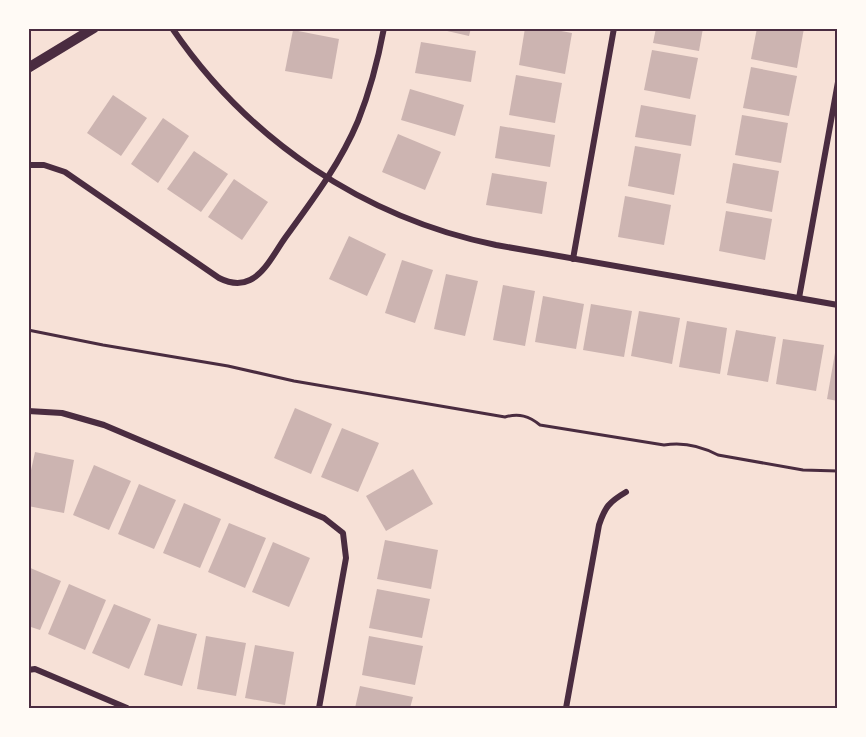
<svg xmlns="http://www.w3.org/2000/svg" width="866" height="737" font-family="'IBM Plex Sans',sans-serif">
<rect width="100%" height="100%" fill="#f7e1d7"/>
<g fill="#ccb4b1">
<path d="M434,28H471L469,36Z"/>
<path d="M525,28H545L572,33L565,74L519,65Z"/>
<path d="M656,28H703L699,51L653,43Z"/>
<path d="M757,28H804L797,68L751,59Z"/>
<path d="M293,30L339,39L332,79L285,71Z"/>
<path d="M421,42L476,51L471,82L415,73Z"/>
<path d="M652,50L698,58L690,99L644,90Z"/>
<path d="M751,67L797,76L789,116L743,108Z"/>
<path d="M516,75L562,83L555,123L509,115Z"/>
<path d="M410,89L464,105L455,136L401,120Z"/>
<path d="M113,95L147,118L121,156L87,133Z"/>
<path d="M641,105L696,115L691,146L635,137Z"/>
<path d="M742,115L788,123L781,163L735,155Z"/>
<path d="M163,118L189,136L158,183L131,164Z"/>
<path d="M500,126L555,135L550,167L495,158Z"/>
<path d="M398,134L441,152L425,190L382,172Z"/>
<path d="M635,146L681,154L674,195L628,186Z"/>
<path d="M194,151L228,174L201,212L167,189Z"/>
<path d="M733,163L779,171L772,212L726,203Z"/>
<path d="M492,173L547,182L542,214L486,205Z"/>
<path d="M234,179L268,202L242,240L208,217Z"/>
<path d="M625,196L671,205L664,245L618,237Z"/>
<path d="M726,211L772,219L765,260L719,251Z"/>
<path d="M349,236L386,254L367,296L329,279Z"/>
<path d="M402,260L433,270L415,323L385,313Z"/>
<path d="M446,274L478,281L465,336L434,329Z"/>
<path d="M503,285L535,291L525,346L493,340Z"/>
<path d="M543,296L584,304L576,349L535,342Z"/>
<path d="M591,304L632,311L624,357L583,350Z"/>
<path d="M639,311L680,318L672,364L631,356Z"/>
<path d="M687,321L727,328L720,374L679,367Z"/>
<path d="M736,330L776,337L768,382L727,375Z"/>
<path d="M783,339L824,345L816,391L776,384Z"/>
<path d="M836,347H838V401L827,399Z"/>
<path d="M295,408L332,424L311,474L274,458Z"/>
<path d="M342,428L379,443L358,492L321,477Z"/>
<path d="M35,452L74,460L64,513L28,506V484Z"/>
<path d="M94,465L131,481L109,530L73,515Z"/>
<path d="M413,469L433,504L386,531L366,496Z"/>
<path d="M139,484L176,500L154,549L118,534Z"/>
<path d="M184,503L221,519L200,568L163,553Z"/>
<path d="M229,523L266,538L245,588L208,572Z"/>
<path d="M385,540L438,550L431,589L377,579Z"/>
<path d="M273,542L310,558L289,607L252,592Z"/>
<path d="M28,567L61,581L40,630L28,626Z"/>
<path d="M69,584L106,600L85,650L48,634Z"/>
<path d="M377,589L430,599L422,638L369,628Z"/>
<path d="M114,604L151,619L129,669L92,653Z"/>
<path d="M158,624L197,634L182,686L144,675Z"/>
<path d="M206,636L246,643L236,696L197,689Z"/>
<path d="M369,636L423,646L415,685L362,675Z"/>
<path d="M255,645L294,652L285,705L245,698Z"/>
<path d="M360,686L413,697L410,708H355Z"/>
</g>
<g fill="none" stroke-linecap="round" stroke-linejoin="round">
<path stroke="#4a2c40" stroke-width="3" d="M28,330L103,345L228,366L294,381L505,417C519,413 529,416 540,425L664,445C682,442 701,446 718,455L803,470L838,471"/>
<g stroke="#4a2c40" stroke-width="6">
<path d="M172,28C248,140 364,218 496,245L838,305"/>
<path d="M28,165H44L65,172L219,278C229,283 240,285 250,280C265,273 275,252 285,238C312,201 340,164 358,121C370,91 378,60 384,28"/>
<path d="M573,259L614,28"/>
<path d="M799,298L838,82"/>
<path d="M28,411L62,413L104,425L324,518L343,533L346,558L319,708"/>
<path d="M28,670L35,669L127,708"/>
<path d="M566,708L599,525C605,507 609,502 626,492"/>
</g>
<path stroke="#4a2c40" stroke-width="10" d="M28,68L94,28"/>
</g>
<rect width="866" height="737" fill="none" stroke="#fffaf5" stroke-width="60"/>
<rect x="30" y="30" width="806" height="677" fill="none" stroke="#4a2c40" stroke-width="2"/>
</svg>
